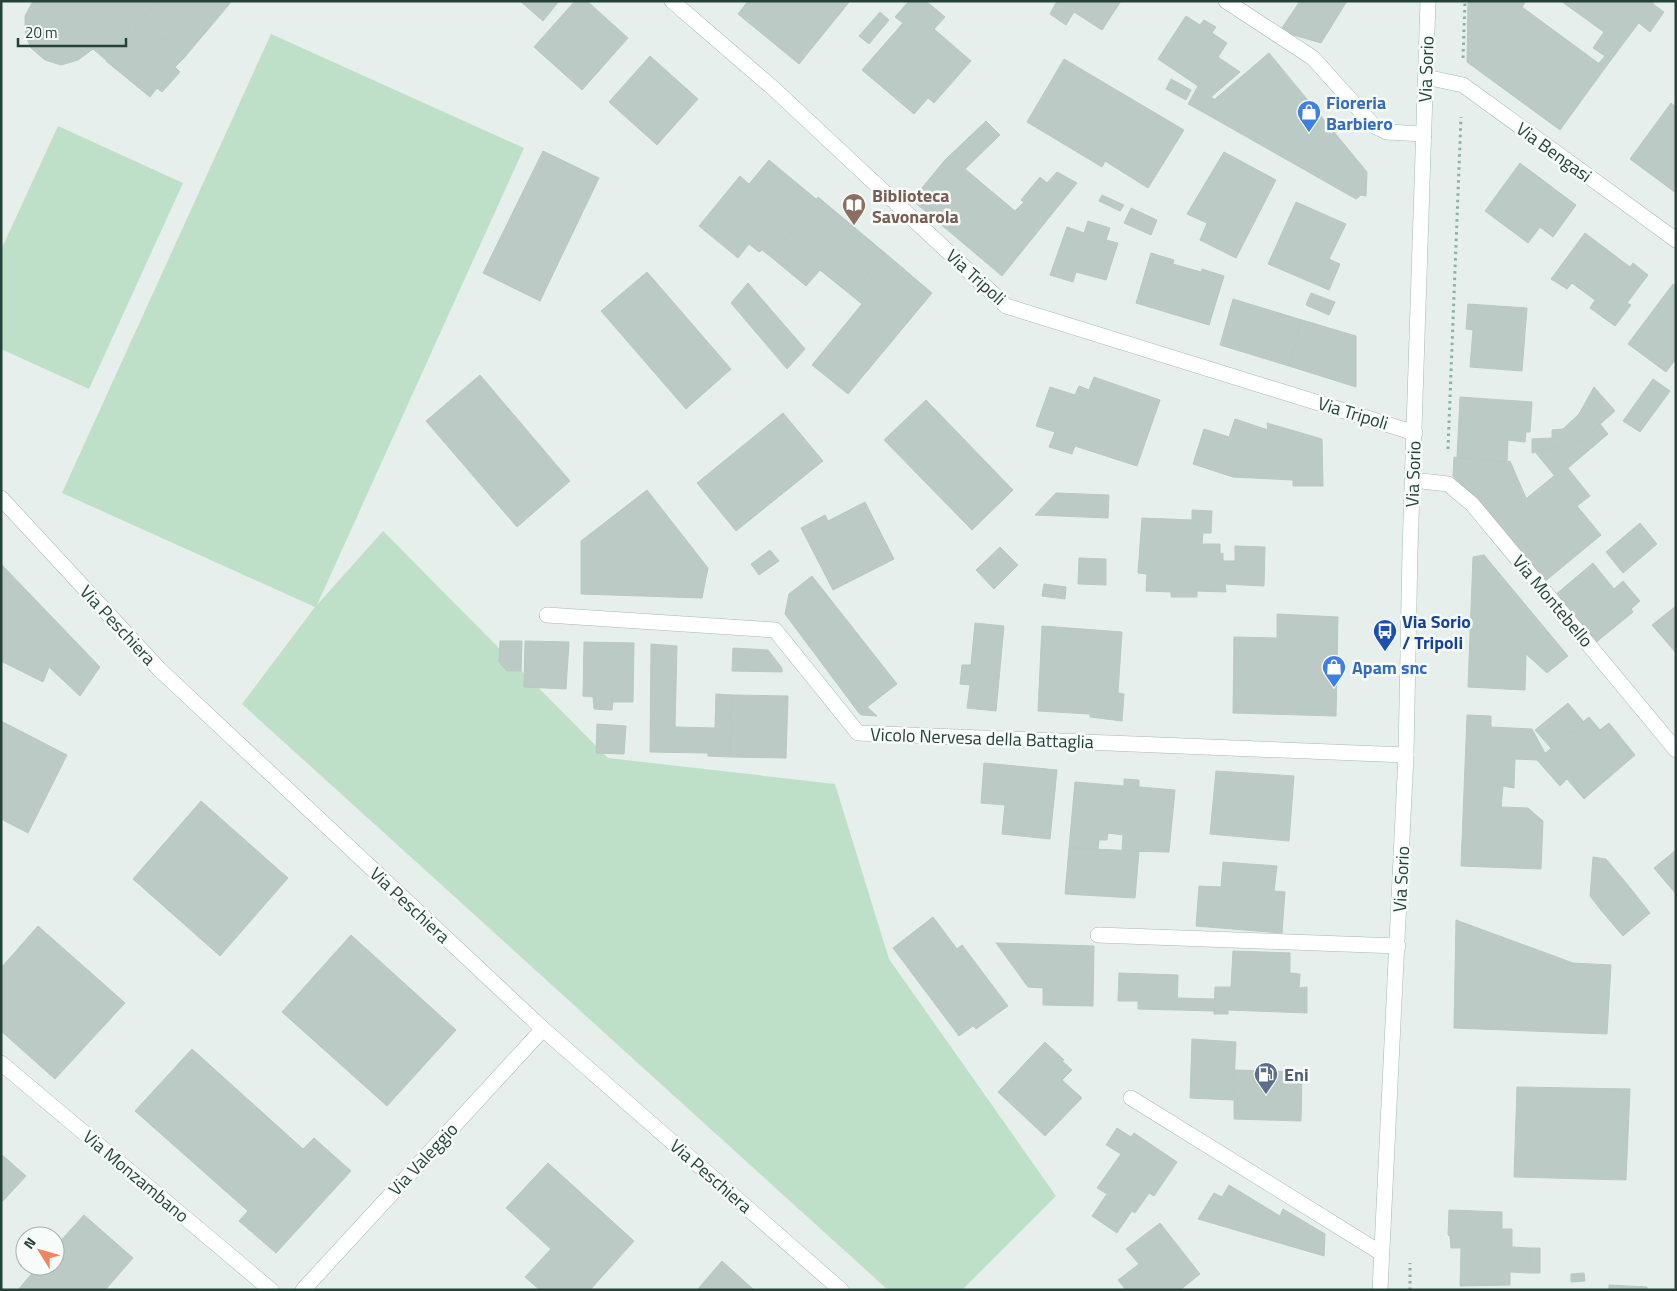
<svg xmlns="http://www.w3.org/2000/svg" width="1677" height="1291" font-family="'Titillium Web',sans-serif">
<rect width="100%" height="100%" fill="#e6efeb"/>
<g fill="#bfe0c8">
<path d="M271,34L524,148L317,605L383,531L608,758L835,784L889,959L1056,1196L962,1290H888L242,704L315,607L62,493Z"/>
<path d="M58,126L183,183L89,389L1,349V250Z"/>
</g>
<g fill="#bbcac4" stroke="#b8c9c2">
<path d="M33,1H158L106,60L93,49L78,60L61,65L45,60L31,48L28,41L25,30V16Z"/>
<path d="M158,1H232L184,58L142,20Z"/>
<path d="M520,1H559L543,21Z"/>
<path d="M575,1H587L628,38L582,90L534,47Z"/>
<path d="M748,1H850L799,64L738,14Z"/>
<path d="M909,1H926L945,17L934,29L971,61L934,103L928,98L914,114L862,70L903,23L895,17Z"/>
<path d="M1057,1H1121L1102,30L1074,12L1066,25L1050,14Z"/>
<path d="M1300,1H1347L1321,43L1280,31Z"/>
<path d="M1468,1H1526L1522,7L1605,68L1560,130L1467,62Z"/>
<path d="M1561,1H1655L1605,68L1599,63L1605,56L1593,48L1604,32Z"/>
<path d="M1653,4L1664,12L1650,32L1639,23Z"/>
<path d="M880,12L889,20L869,44L859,36Z"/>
<path d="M1186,16L1200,25L1204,20L1216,27L1212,33L1227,43L1218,57L1240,72L1211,97L1214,99L1201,111L1188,104L1198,86L1158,59Z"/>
<path d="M142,20L184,58L175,67L180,72L162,92L157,88L150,97L106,61Z"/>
<path d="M1269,53L1367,172L1366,196L1361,195L1356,199L1201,111Z"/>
<path d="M650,56L698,99L657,145L609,102Z"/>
<path d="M1064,59L1184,130L1148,188L1105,161L1102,167L1027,122Z"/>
<path d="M1171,79L1191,90L1186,100L1166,89Z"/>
<path d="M1671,103L1676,107V193L1630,159Z"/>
<path d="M986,121L1000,135L965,169L1015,211L1024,202L1021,200L1040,177L1047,183L1057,172L1077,183L1002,276L912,200L945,160Z"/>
<path d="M543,151L599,178L540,301L483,273Z"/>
<path d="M1224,152L1276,180L1236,258L1200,240L1207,223L1187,214Z"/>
<path d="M769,160L816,199L771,257L762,250L759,252L749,244L738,258L699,226L740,176L749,184Z"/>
<path d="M1520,163L1576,205L1553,237L1540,227L1528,243L1485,211Z"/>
<path d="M1102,195L1124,205L1120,211L1099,201Z"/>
<path d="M818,197L885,253L851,295L820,270L806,286L771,257Z"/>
<path d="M1296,202L1346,224L1329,259L1340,264L1329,290L1268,264Z"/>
<path d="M1131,208L1157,220L1151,235L1124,223Z"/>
<path d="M1088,221L1110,228L1106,240L1118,243L1106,280L1076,272L1073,282L1050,275L1067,227L1084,233Z"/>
<path d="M1585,233L1630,267L1633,263L1648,275L1627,303L1631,305L1615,326L1590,308L1595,300L1572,283L1567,289L1551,279Z"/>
<path d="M885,253L932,293L848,394L812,365L862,304L851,295Z"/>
<path d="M1151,253L1174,260L1173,264L1201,272L1202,269L1224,276L1209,325L1136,303Z"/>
<path d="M647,272L731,369L686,409L601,311Z"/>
<path d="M748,283L805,349L787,369L731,303Z"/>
<path d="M1673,284L1676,286V359L1666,372L1628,344Z"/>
<path d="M1311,293L1335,302L1329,315L1306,305Z"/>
<path d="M1233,299L1302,320L1289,366L1220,345Z"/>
<path d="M1468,304L1527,308L1522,371L1470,367L1473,330L1466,329Z"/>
<path d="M1302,320L1356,336V387L1289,366Z"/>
<path d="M480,375L570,481L517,527L426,421Z"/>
<path d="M1094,377L1160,400L1137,466L1075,446L1072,454L1049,447L1055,432L1036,426L1050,387L1075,395L1079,386L1089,390Z"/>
<path d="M1653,379L1670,391L1640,432L1623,421Z"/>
<path d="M1594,387L1615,411L1581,441L1532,453V439L1552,438V430L1563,429L1579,414Z"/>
<path d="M1460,397L1532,402L1530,432H1526L1525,442L1508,440L1507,462L1457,457Z"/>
<path d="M926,400L1013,490L972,530L884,440Z"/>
<path d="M783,413L823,461L736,531L697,483Z"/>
<path d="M1235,419L1268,430L1267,423L1322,439L1323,486H1293V480L1233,477L1193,464L1204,429L1229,437Z"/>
<path d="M1600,424L1608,434L1568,468L1566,466L1554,475L1536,453L1581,441Z"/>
<path d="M1454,457L1507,462L1510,461L1526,498L1494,525L1453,476Z"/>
<path d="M1566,466L1590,496L1577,506L1601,535L1543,583L1494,525Z"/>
<path d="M647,490L708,568L702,598L581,594V541Z"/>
<path d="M1056,493L1109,495L1108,518L1035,515Z"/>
<path d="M865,502L894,559L833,590L801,528L825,515L828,521Z"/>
<path d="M1192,510L1212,511L1211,533H1203L1202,544H1220V554L1223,553V561H1235V546L1265,547L1264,586L1225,584L1226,592L1197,591V597H1171V592L1146,591L1147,574L1138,573L1142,518L1192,520Z"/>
<path d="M1640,523L1657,544L1623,573L1606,552Z"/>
<path d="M1000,547L1018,565L994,589L976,570Z"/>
<path d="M770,550L779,561L759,575L751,564Z"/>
<path d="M1484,555L1568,656L1547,673L1526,654L1525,690L1468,687L1473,557Z"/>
<path d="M1079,558L1106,559V585L1078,584Z"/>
<path d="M1593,563L1614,589L1623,581L1640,601L1631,609L1633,612L1594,644L1554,596Z"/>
<path d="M1,564L100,667L80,696L49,667L43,682L1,661Z"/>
<path d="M812,576L897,684L867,707L877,716L862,715L859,713L785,614L789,594Z"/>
<path d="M1044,584L1066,587L1065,599L1042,596Z"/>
<path d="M1676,606V653L1652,625Z"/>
<path d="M1277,614L1338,617L1336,716L1233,713L1234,637L1277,638Z"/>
<path d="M975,623L1004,626L996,711L967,708L970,685L960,684L962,665H971Z"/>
<path d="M1042,626L1122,632L1118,693L1124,694L1122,721L1090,717V714L1038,711Z"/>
<path d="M500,641H522L521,671H507L499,662Z"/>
<path d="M525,641L569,642L566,689L524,687Z"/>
<path d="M584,642L634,643L633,702H613L612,710L594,709L593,697L583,696Z"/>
<path d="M651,644L677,646L675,727L715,728L716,694L732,695L730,757L708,756V753L650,752Z"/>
<path d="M733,648L768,650L782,668V672L732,671Z"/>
<path d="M732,695L788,696L786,758L730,757Z"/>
<path d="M1568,703L1583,721L1551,748L1535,730Z"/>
<path d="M1467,715L1491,716V727L1532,729L1545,753L1537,760L1515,759L1514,788L1503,786L1501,807L1528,808L1543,821L1541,869L1461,866Z"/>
<path d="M1589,717L1600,730L1609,723L1635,755L1584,799L1567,779L1560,786L1537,760Z"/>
<path d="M1,721L67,755L28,833L1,819Z"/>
<path d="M597,724L626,726L624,754L596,753Z"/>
<path d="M984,763L1057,770L1050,839L1002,834L1005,805L981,803Z"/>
<path d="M1216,771L1294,776L1289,841L1210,834Z"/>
<path d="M1124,779L1139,780V787L1175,790L1169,852L1122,851L1123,835L1108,833L1107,840H1099L1098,849L1069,848L1075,782L1124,786Z"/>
<path d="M201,801L288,878L220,956L133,879Z"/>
<path d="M1069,848L1139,851L1135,898L1065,894Z"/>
<path d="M1676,850V894L1654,868Z"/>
<path d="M1593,857L1606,859L1627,884L1600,909L1590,896Z"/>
<path d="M1223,862L1277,866L1274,891L1285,892L1282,933L1196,926L1199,886L1221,887Z"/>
<path d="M1627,884L1650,913L1623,936L1600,909Z"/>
<path d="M933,917L957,949L962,945L1008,1006L976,1029L973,1026L959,1036L893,948Z"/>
<path d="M1456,920L1573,963L1611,965L1607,1034L1454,1028Z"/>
<path d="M38,926L125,1003L55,1079L1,1031V968Z"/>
<path d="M351,935L456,1030L387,1106L282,1012Z"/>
<path d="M996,943L1094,946L1093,1006L1043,1005V988L1028,987Z"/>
<path d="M1233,951L1290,953V973L1300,974L1299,988L1307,987V1013L1228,1010V1014H1214L1215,987H1231Z"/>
<path d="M1119,973L1178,975L1177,1010L1138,1009V1001H1118Z"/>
<path d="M1177,998L1215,999L1214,1011L1177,1010Z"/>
<path d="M1192,1039L1236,1042L1233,1100L1190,1098Z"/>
<path d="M1045,1042L1064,1060L1062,1061L1072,1070L1062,1080L1082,1098L1045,1136L998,1092Z"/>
<path d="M192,1049L303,1149L314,1138L351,1171L276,1253L239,1221L248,1211L135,1111Z"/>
<path d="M1234,1070L1302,1072L1301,1121L1234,1119Z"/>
<path d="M1517,1087L1630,1089L1626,1180L1514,1177Z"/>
<path d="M1117,1128L1131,1137L1134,1133L1177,1162L1154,1196L1149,1193L1135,1213L1132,1211L1117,1233L1092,1216L1107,1194L1097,1188L1121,1154L1106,1145Z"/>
<path d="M1,1154L26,1176L1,1203Z"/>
<path d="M548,1163L634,1241L590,1290H540L525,1277L551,1249L506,1208Z"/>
<path d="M1229,1185L1280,1216L1283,1209L1325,1234L1324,1256L1198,1219L1214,1193L1222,1197Z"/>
<path d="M1449,1210L1502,1212V1229H1512V1247L1530,1248L1529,1273L1510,1272V1285L1460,1286L1461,1248H1451L1450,1236L1448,1235Z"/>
<path d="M84,1215L133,1258L105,1290H18L38,1266H55V1247Z"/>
<path d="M1160,1223L1200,1274L1180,1290H1126L1118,1280L1139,1264L1126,1249Z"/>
<path d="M1530,1248H1540V1273H1529Z"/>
<path d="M722,1261L754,1290H697Z"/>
<path d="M1584,1273L1585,1281L1571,1282V1274Z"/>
<path d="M1609,1285L1647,1287V1290H1609Z"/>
</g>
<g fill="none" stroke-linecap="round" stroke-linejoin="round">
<g stroke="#a8b8b2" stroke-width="16">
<g id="minor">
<path d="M672,1L774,89L1006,306L1415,433"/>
<path d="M1226,1L1313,58L1374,126L1387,132L1424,134"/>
<path d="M1426,77L1463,85L1676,240"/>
<path d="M1413,480L1448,484L1472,504L1676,750"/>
<path d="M1,498L159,669L543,1029L841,1290"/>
<path d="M547,615L775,630L858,733L1406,755"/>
<path d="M1098,935L1398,946"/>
<path d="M1,1063L271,1290"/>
<path d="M1131,1098L1381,1253"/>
<path d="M303,1290L543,1029"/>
</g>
</g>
<g stroke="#a4bbb3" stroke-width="16">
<path id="secondary" d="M1380,1290L1406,755L1410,551L1428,1"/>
</g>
<g stroke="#86b3a5" stroke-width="3" stroke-dasharray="2.5 4" stroke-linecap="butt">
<path d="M1463,58L1465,1"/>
<path d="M1448,449L1461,117"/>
<path d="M1410,1290V1263"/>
</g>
<use href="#minor" stroke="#fff" stroke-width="15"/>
<use href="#secondary" stroke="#fff" stroke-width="15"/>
</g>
<defs>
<g id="shop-pin" transform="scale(1.25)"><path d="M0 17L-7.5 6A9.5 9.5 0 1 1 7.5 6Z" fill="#3f7fe0" stroke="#f7fbf9"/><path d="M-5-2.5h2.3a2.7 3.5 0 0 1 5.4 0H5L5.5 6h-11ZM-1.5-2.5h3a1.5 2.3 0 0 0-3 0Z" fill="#fff"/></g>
<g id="library-pin" transform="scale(1.25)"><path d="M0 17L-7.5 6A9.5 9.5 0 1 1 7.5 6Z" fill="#8d6e63" stroke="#f7fbf9"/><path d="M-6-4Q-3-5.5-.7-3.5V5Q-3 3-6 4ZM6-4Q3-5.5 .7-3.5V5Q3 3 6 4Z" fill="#fff"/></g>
<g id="bus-pin" transform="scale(1.25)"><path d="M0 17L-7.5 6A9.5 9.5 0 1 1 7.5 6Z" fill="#1a4fb4" stroke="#f7fbf9"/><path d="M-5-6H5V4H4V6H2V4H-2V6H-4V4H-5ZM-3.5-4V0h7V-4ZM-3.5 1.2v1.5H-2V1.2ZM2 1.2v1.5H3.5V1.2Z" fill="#fff"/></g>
<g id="fuel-pin" transform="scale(1.25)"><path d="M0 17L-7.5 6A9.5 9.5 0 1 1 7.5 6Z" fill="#5c6f8a" stroke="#f7fbf9"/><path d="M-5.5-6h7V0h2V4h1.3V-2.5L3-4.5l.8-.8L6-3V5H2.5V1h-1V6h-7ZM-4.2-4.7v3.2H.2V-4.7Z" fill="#fff"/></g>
</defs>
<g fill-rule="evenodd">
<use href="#shop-pin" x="1309" y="112"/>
<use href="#library-pin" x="854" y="205"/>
<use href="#bus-pin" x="1385" y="631"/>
<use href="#shop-pin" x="1334" y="667"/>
<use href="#fuel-pin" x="1266" y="1074"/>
</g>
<g text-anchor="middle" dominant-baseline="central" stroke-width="5" stroke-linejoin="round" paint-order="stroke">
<g font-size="18" fill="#24423a" stroke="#f7fbf9">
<text transform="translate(1426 69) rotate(-88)">Via Sorio</text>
<text transform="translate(1554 152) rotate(36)">Via Bengasi</text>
<text transform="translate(976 277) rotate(42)">Via Tripoli</text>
<text transform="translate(1353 413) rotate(17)">Via Tripoli</text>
<text transform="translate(1413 474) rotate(-88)">Via Sorio</text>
<text transform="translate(1553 601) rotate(50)">Via Montebello</text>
<text transform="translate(118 625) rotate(47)">Via Peschiera</text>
<text transform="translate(982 738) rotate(2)">Vicolo Nervesa della Battaglia</text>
<text transform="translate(1401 879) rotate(-87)">Via Sorio</text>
<text transform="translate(410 905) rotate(43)">Via Peschiera</text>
<text transform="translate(423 1159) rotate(-47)">Via Valeggio</text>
<text transform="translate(136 1176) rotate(40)">Via Monzambano</text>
<text transform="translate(711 1176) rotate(41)">Via Peschiera</text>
</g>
<g font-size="18" font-weight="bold" fill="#366cbe" stroke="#f7fbf9" text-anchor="start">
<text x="1326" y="102">Fioreria<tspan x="1326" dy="21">Barbiero</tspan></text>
<text x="1352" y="667">Apam snc</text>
</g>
<g font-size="18" font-weight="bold" fill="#785e54" stroke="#f7fbf9" text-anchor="start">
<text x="872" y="195">Biblioteca<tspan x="872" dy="21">Savonarola</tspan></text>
</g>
<g font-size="18" font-weight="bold" fill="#164399" stroke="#f7fbf9" text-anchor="start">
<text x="1402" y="621">Via Sorio<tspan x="1402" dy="21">/ Tripoli</tspan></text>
</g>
<g font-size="18" font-weight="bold" fill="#4e5e75" stroke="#f7fbf9" text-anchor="start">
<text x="1284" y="1074">Eni</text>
</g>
</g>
<rect width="1677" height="1291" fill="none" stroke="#24423a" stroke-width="5"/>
<g transform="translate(40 1251) rotate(307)"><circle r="24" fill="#f7fbf9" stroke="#a3b1ad"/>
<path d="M0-4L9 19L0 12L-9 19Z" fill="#f4845f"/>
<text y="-8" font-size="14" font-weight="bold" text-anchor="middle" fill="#24423a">N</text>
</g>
<path d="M18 38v8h108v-8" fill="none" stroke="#24423a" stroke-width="2.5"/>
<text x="25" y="38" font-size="15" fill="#24423a" stroke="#f7fbf9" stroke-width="4" paint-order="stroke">20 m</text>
</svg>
